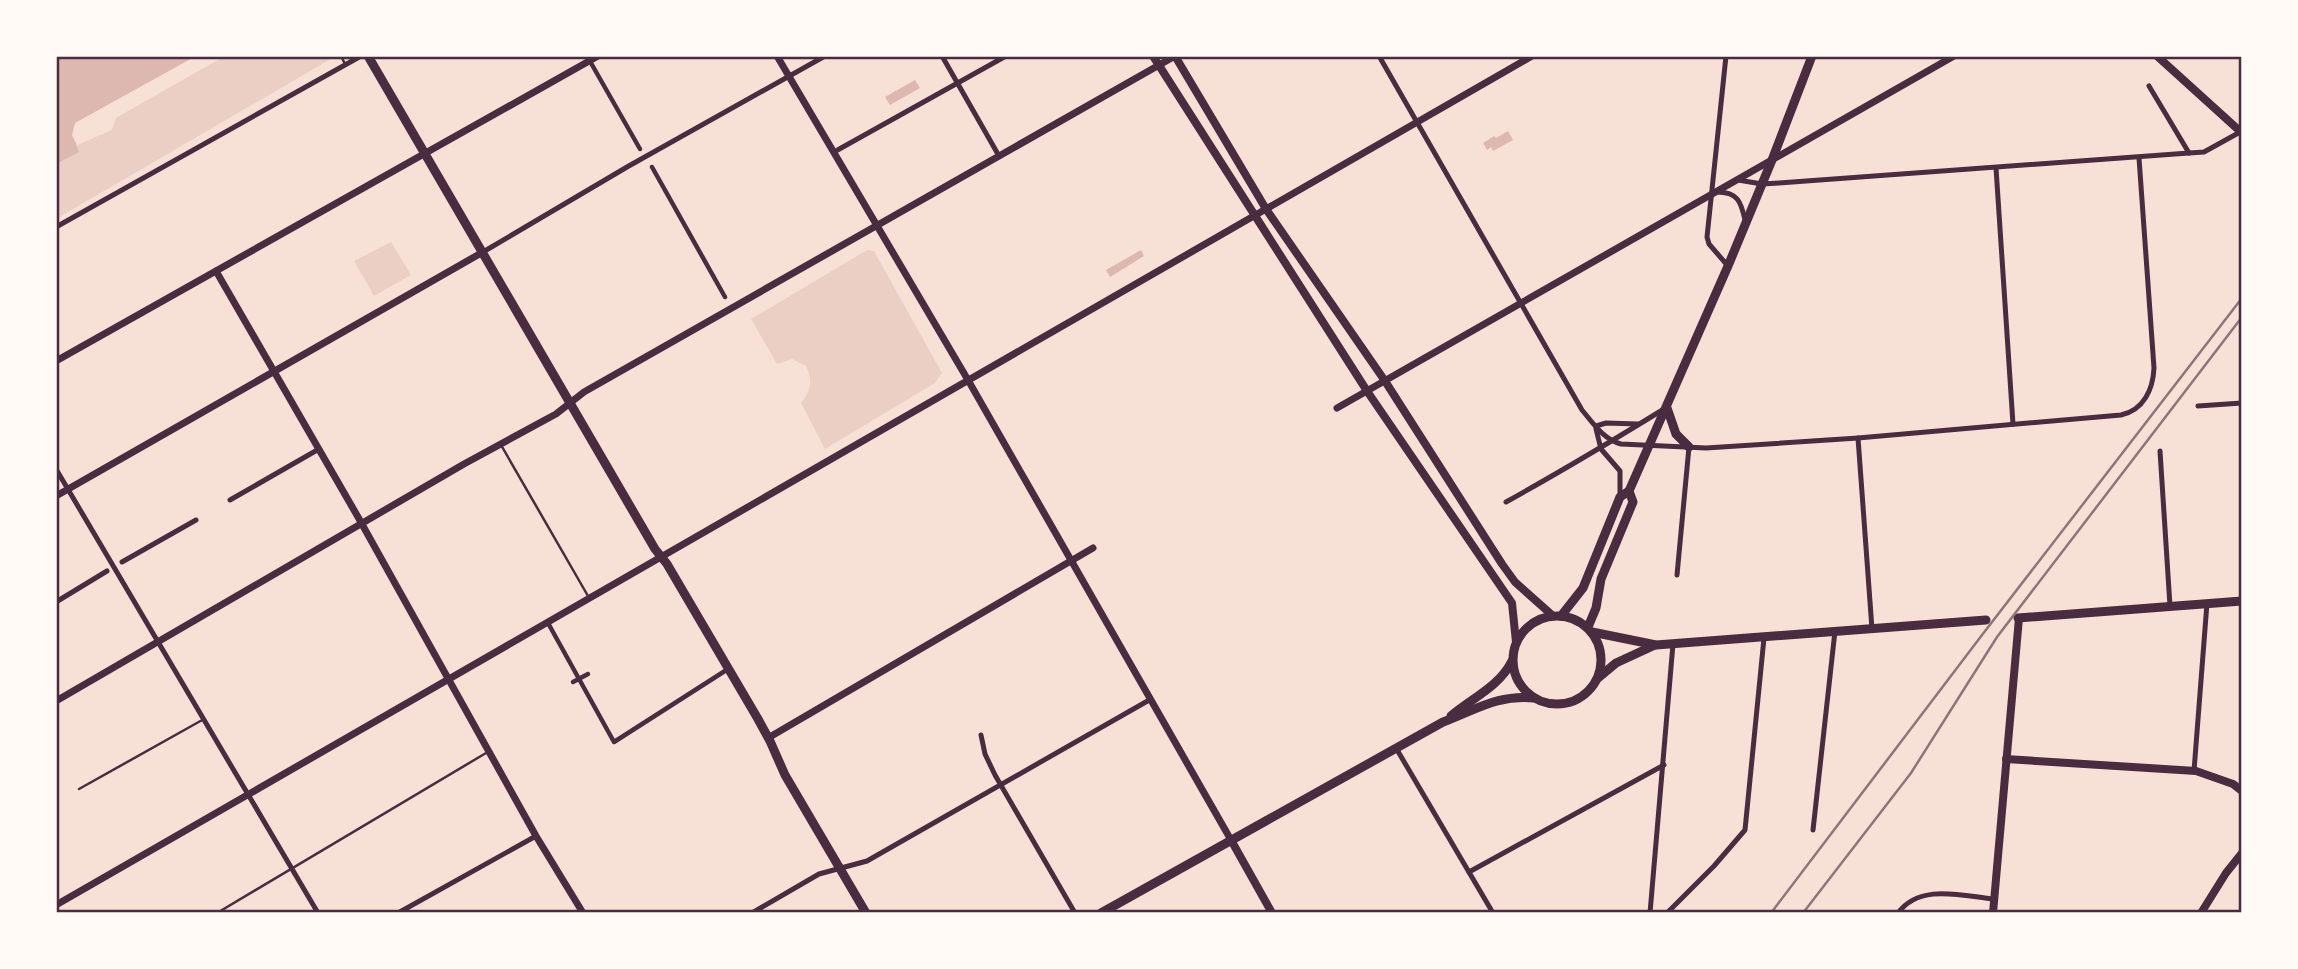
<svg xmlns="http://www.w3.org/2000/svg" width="2298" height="969" font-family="'IBM Plex Sans',sans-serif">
<rect width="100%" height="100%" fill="#f7e1d7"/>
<g fill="#ebcfc5">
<path d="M225,56H336L56,219V148L75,146L112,130L116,118Z"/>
<path d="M391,242L411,275L374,296L354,261Z"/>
<path d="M867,250L874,251L942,373L935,383L825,449L801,403C811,390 813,381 806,366L792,359L777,364L751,319Z"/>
</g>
<g fill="#dcb8b0">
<path d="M56,56H225L116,118L112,130L76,145L79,152L56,164Z"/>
<path d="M915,80L920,88L890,105L885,97Z"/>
<path d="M1508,131L1513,140L1493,151L1491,147L1487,150L1483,143L1494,136L1496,138Z"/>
<path d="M1141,250L1144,256L1110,277L1106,270Z"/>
</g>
<path fill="#f7e1d7" d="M196,56H225L116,118L112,130L77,145L72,135L75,123Z"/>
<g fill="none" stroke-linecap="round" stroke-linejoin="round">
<g stroke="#4a2c40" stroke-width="2.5">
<path d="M341,56L345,64"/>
<path d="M501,445L588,596"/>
<path d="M79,789L204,719"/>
<path d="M217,913L486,753"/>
</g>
<g stroke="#4a2c40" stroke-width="4.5">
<path d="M587,56L640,149"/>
<path d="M652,167L725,297"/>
<path d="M548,623L614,742L728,669"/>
<path d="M573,682L588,674"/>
</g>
<g stroke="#4a2c40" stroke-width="5">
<path d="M942,56L999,156"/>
<path d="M1379,56L1582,410C1593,423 1603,439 1621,444L1706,448L1858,438L2121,415C2144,410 2153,389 2154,368L2139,158"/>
<path d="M1726,56L1707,237L1709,244L1728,266"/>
<path d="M2149,86L2189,153"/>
<path d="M834,152L1006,56"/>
<path d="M1996,168L2013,424"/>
<path d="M1738,180L1762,184L1779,183L2189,153L2204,152L2242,131"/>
<path d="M1717,192C1738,192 1741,202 1745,220"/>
<path d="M56,227L361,56"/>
<path d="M483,252L627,167L825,56"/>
<path d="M2198,406L2242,403"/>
<path d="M1596,426L1606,423L1638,424"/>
<path d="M1596,429L1601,449L1620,471V495"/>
<path d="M1858,438L1872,629"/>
<path d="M2160,451L2170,606"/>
<path d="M56,469L318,913"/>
<path d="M230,500L319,449"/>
<path d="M1506,502C1560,472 1612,441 1664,409"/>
<path d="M122,562L196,520"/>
<path d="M1677,575L1689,447"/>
<path d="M56,602L107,571"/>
<path d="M981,735L985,754L995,775L1075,913"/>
<path d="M1396,748L1493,913"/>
<path d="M2194,771L2207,603"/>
<path d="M1813,830L1835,631"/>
<path d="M1469,872L1664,765"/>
<path d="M398,913L536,836"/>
<path d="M752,913L819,874L867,861L1151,699"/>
<path d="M1650,913L1673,644"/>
<path d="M1667,913L1714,866L1745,830L1764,638"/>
<path d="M1898,913C1920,883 1962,896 1994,899"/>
</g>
<g stroke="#4a2c40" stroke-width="7">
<path d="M777,56L968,380L1231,840"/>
<path d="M216,271L358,517L536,836L583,913"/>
<path d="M56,361L598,56"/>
<path d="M1337,408L1954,56"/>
<path d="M56,496L483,252"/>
<path d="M56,701L464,464L556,414L584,392L1175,56"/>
<path d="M768,738L1093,548"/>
<path d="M56,905L1532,56"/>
</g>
<g stroke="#4a2c40" stroke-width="8">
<path d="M1153,56L1367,391L1512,603L1516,642"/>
<path d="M1175,56L1266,209L1385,381L1502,564L1515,582L1552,615"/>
<path d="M2157,56L2242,133"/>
<path d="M2006,759L2196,771L2233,784L2242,791"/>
<path d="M1231,840L1272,913"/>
<path d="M1993,913L2019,618"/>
<path d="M2201,913L2226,873L2242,853"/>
</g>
<g stroke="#4a2c40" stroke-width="9">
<path d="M368,56L655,549L667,564L758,719L770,741L785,775L866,913"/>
<path d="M1667,408L1676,434L1689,447"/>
<circle cx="1557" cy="660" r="44"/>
<path d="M1561,616L1583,588L1620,497L1629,491L1728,266L1772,160L1812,56"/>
<path d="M2018,618L2242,601"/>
<path d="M1588,627L1596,608L1601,579L1633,502L1629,491"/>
<path d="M1592,632L1656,645L1986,620"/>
<path d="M1598,678L1616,663L1655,645"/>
<path d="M1451,716C1472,698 1499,687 1512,661"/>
<path d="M1101,913L1443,722C1475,710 1499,694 1534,698"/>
</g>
<g stroke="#8f747c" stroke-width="2.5">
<path d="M1771,913L1982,635L2242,298"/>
<path d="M1803,913L1911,773L1997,637L2242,317"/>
</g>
</g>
<rect width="2298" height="969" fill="none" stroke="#fffaf5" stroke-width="116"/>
<rect x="58" y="58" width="2182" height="853" fill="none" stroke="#4a2c40" stroke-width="2.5"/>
</svg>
